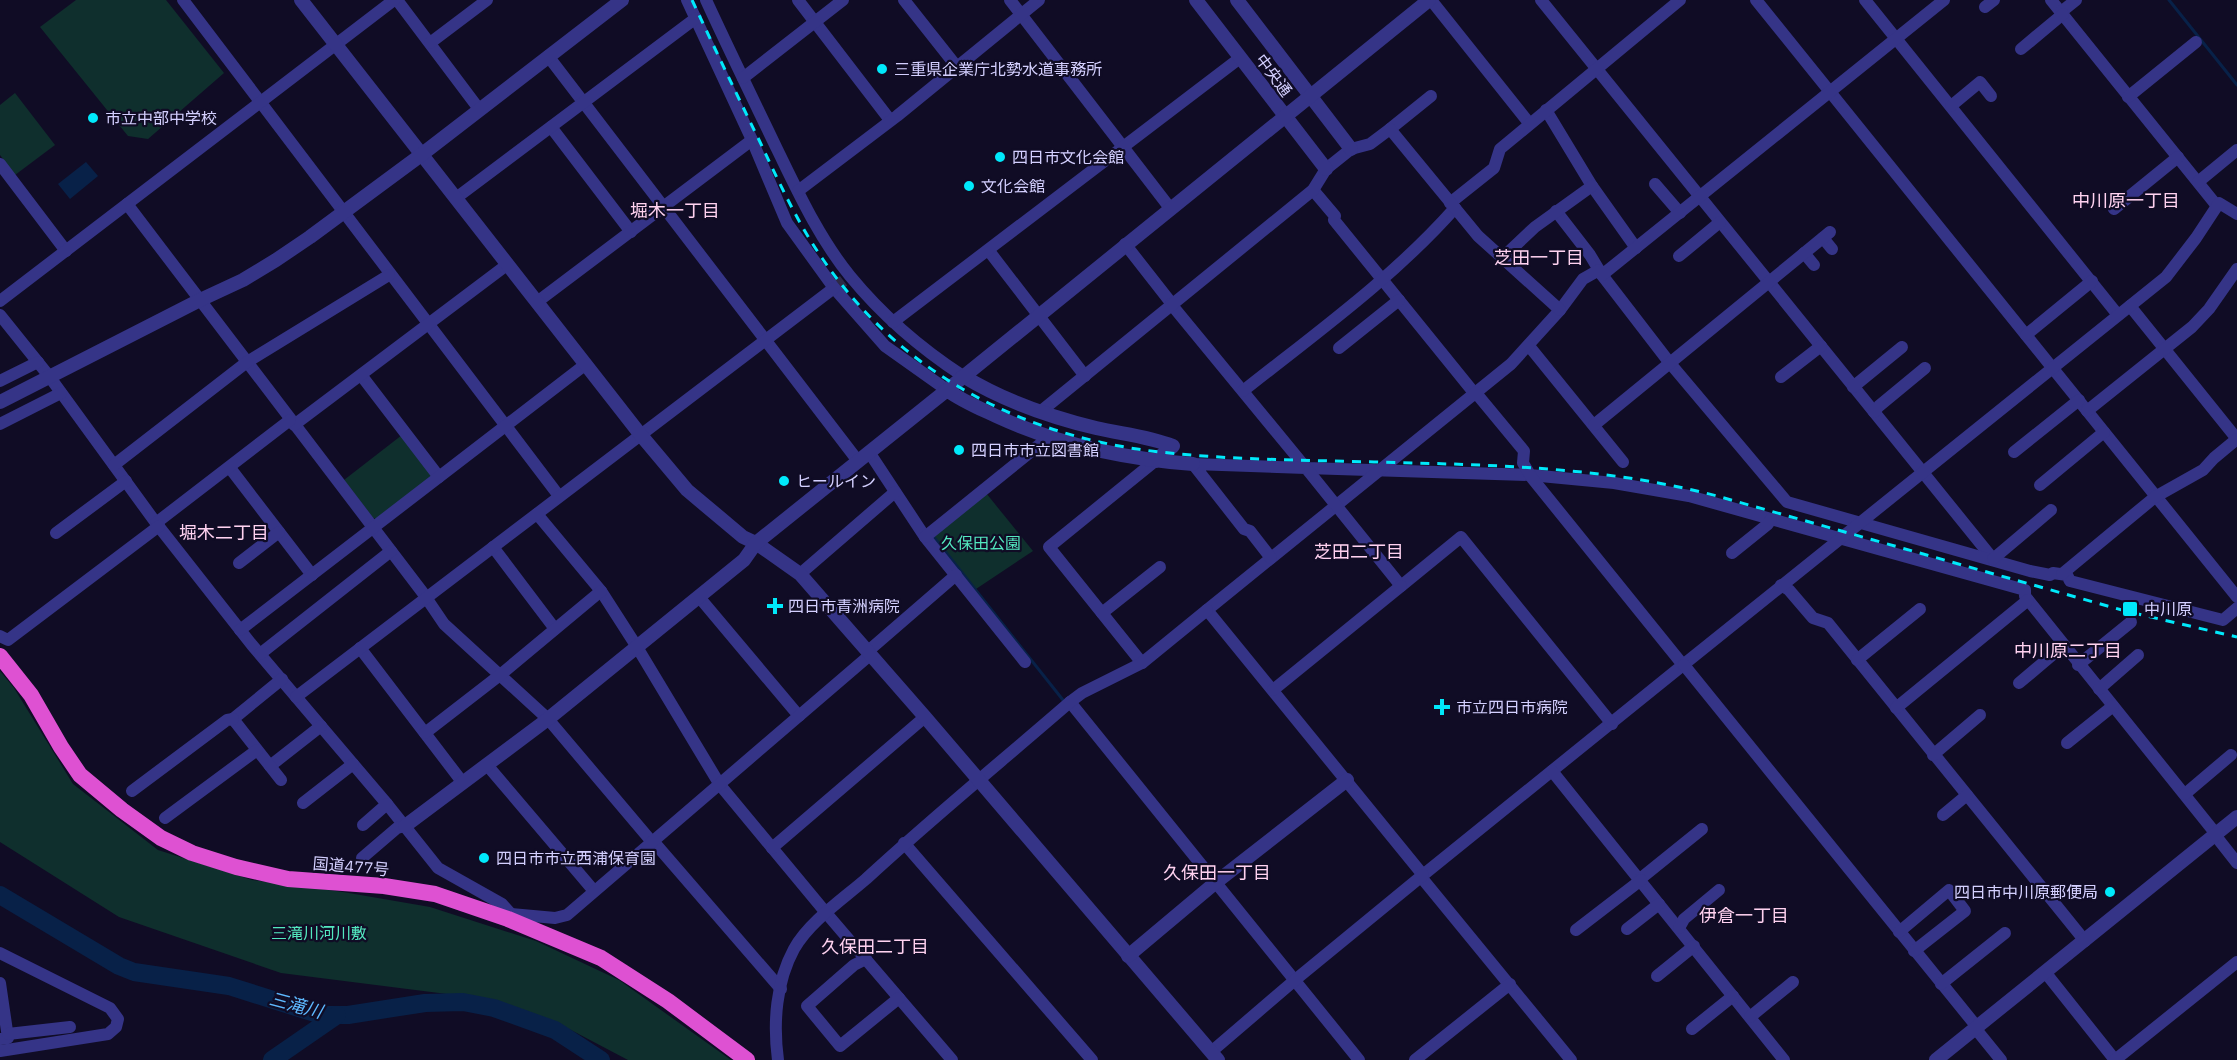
<svg xmlns="http://www.w3.org/2000/svg" width="2237" height="1060" font-family="'IBM Plex Sans','Noto Sans JP',sans-serif">
<rect width="100%" height="100%" fill="#100c25"/>
<g fill="#0f2f2d">
<path d="M76,0H166L224,73L148,139L128,136L40,27Z"/>
<path d="M15,93L55,145L15,175L0,155V105Z"/>
<path d="M402,435L431,474V479L377,519L373,518L344,480Z"/>
<path d="M986,493L1033,551L973,591L931,538Z"/>
<path d="M0,671L14,688L73,784L158,850L252,880L343,892L430,907L536,941L619,980L731,1060H628L571,1030L447,994L281,973L119,917L0,842Z"/>
</g>
<path fill="#082148" d="M86,162L98,176L70,199L58,184Z"/>
<g fill="none" stroke-linecap="round" stroke-linejoin="round">
<g stroke="#082148" stroke-width="3">
<path d="M2169,0L2237,85"/>
<path d="M932,535L1063,700"/>
</g>
<g stroke="#082148" stroke-width="18">
<path d="M0,895L119,966L134,972L229,986L321,1015H348L425,1003L463,1002L494,1008L555,1030L601,1060"/>
<path d="M272,1060L337,1015"/>
</g>
<path stroke="#2d2946" stroke-width="12" stroke-dasharray="12 6" stroke-linecap="butt" d="M834,288L850,276"/>
<g stroke="#353487" stroke-width="12">
<path d="M183,0L559,496"/>
<path d="M397,0L479,109"/>
<path d="M687,0L752,140L787,223L834,288L885,346L947,390"/>
<path d="M706,0C729,50 753,99 777,149C798,192 819,238 850,276C882,315 920,348 963,376"/>
<path d="M798,0L890,120"/>
<path d="M904,0L957,67"/>
<path d="M1010,0L1170,208"/>
<path d="M1431,0L1529,123"/>
<path d="M1541,0L1993,559"/>
<path d="M1756,0L2237,597"/>
<path d="M1865,0L2118,315"/>
<path d="M2051,0L2217,206"/>
<path d="M1985,7L1994,0"/>
<path d="M2061,12L2076,0"/>
<path d="M430,43L487,0"/>
<path d="M2021,49L2063,14"/>
<path d="M548,56L858,461"/>
<path d="M743,78L843,0"/>
<path d="M2128,97L2196,42"/>
<path d="M1951,106L1980,82L1991,96"/>
<path d="M1546,110L1592,186L1636,248"/>
<path d="M551,127L631,232"/>
<path d="M1390,129L1431,96"/>
<path d="M0,164L66,251"/>
<path d="M2198,182L2237,150"/>
<path d="M1655,184L1680,213"/>
<path d="M1313,190L1335,216L1334,220L1475,394"/>
<path d="M798,191L897,116L1039,0"/>
<path d="M456,198L696,18"/>
<path d="M1450,203L1494,168L1500,149L1680,0"/>
<path d="M127,204L423,593L444,624L548,719L652,842"/>
<path d="M2114,209L2178,157"/>
<path d="M1556,211L1590,255L1599,270"/>
<path d="M1823,238L1832,249"/>
<path d="M1125,244L1172,304"/>
<path d="M989,251L1085,376"/>
<path d="M1804,253L1814,265"/>
<path d="M1679,256L1720,222"/>
<path d="M1502,258L1535,227L1592,186"/>
<path d="M1602,275L1669,362L1787,502L2030,571L2050,575L2053,573L2067,575L2070,581L2223,620L2237,608"/>
<path d="M0,301L394,0"/>
<path d="M537,302L752,140"/>
<path d="M1171,304L1306,468L1530,475L1614,483L1689,496L2025,590V596L2216,834"/>
<path d="M2130,306L2237,439"/>
<path d="M0,315L49,376L156,523L252,645L387,804L438,868L502,904L511,914L508,919"/>
<path d="M893,322L1240,58"/>
<path d="M2026,335L2092,281"/>
<path d="M1529,346L1623,462"/>
<path d="M1339,348L1399,300"/>
<path d="M361,375L439,477"/>
<path d="M1781,377L1821,346"/>
<path d="M0,381L38,362"/>
<path d="M1853,387L1902,347"/>
<path d="M1243,391C1316,333 1393,278 1455,208"/>
<path d="M1476,393L1524,451L1523,463L1532,478L1683,665L1423,875L1207,610L1511,364L1560,310L1583,279L1599,270L1602,275L1944,0"/>
<path d="M2087,411L2192,327L2209,309L2237,269"/>
<path d="M1040,412L1313,190L1326,169L1351,149L1370,144L1390,129L1478,236L1560,310"/>
<path d="M1874,412L1879,406L1925,368"/>
<path d="M0,424L61,393"/>
<path d="M294,425L508,264"/>
<path d="M1594,425L1830,232"/>
<path d="M869,452L925,537L1025,662"/>
<path d="M2014,452L2079,400"/>
<path d="M114,465L247,362L389,275"/>
<path d="M230,468L312,575"/>
<path d="M2040,485L2104,432"/>
<path d="M537,514L601,591L637,647L720,785L827,914L952,1060"/>
<path d="M156,523L290,420"/>
<path d="M56,533L126,481"/>
<path d="M925,537L1049,437"/>
<path d="M493,547L555,629"/>
<path d="M1732,553L1768,524L1771,519"/>
<path d="M1271,558L1250,531L1244,529L1193,464L1306,468L1401,586L1461,537L1612,724"/>
<path d="M1993,559L2051,510"/>
<path d="M239,563L279,532"/>
<path d="M800,574L895,492"/>
<path d="M2062,574L2155,497L2203,470L2214,458L2237,439"/>
<path d="M1781,585L1789,590L1813,618L1828,623L2085,941"/>
<path d="M699,597L799,716"/>
<path d="M1102,613L1160,567"/>
<path d="M240,630L586,364"/>
<path d="M0,636L8,640L159,526"/>
<path d="M360,648L463,783"/>
<path d="M867,652L956,575"/>
<path d="M260,654L391,551"/>
<path d="M1857,660L1920,609"/>
<path d="M1142,663L1049,547L1155,461"/>
<path d="M1683,665L2166,277L2196,238L2219,203L2237,214"/>
<path d="M1684,665L1977,1027"/>
<path d="M2078,665L2131,622"/>
<path d="M2019,683L2057,651L2064,648"/>
<path d="M2099,689L2138,655"/>
<path d="M1273,690L1401,586"/>
<path d="M296,697L834,288"/>
<path d="M1070,702L1359,1060"/>
<path d="M1896,708L2028,600"/>
<path d="M425,733L500,675L601,591"/>
<path d="M2067,743L2113,706"/>
<path d="M1933,755L1980,715"/>
<path d="M487,765L594,891"/>
<path d="M270,766L321,726"/>
<path d="M1552,771L1784,1060"/>
<path d="M281,780L233,719L282,679"/>
<path d="M132,791L227,720L233,719"/>
<path d="M2185,794L2231,755"/>
<path d="M303,803L353,764"/>
<path d="M1943,815L1967,795"/>
<path d="M165,818L257,750"/>
<path d="M363,825L387,804"/>
<path d="M2215,835L2237,863"/>
<path d="M653,841L781,989"/>
<path d="M904,843L1092,1060"/>
<path d="M772,848L925,717"/>
<path d="M362,858L397,828L405,826"/>
<path d="M1421,877L1571,1060"/>
<path d="M1640,879L1702,829"/>
<path d="M511,914L555,918L567,915L870,655"/>
<path d="M1679,928L1684,919L1719,890"/>
<path d="M1627,929L1659,904"/>
<path d="M1576,930L1641,880"/>
<path d="M1899,932L1949,890L1965,911L1914,951"/>
<path d="M0,953L110,1008L118,1019L116,1027L108,1034L0,1051"/>
<path d="M866,959L854,965L807,1006L840,1046L899,998"/>
<path d="M2045,972L2115,1060"/>
<path d="M1657,976L1694,946"/>
<path d="M0,983L8,1038L0,1039"/>
<path d="M1941,984L2005,933"/>
<path d="M1750,1017L1793,982"/>
<path d="M1975,1028L2001,1060"/>
<path d="M1692,1029L1733,996"/>
<path d="M8,1034L70,1027"/>
<path d="M1211,1052L1295,980L1423,875"/>
<path d="M778,1060C773,1023 776,982 794,949C809,922 843,899 866,879C932,818 1002,761 1070,702L1082,693L1142,663L1207,610"/>
<path d="M1415,1060L1510,984"/>
<path d="M2115,1060L2237,962"/>
</g>
<g stroke="#353487" stroke-width="14">
<path d="M301,0L640,434L687,490L743,537L756,543L800,574L925,717L1218,1060"/>
<path d="M1196,0L1326,169"/>
<path d="M1237,0L1351,149"/>
<path d="M963,376C1004,401 1050,417 1096,428C1122,434 1148,436 1173,446L1155,461"/>
<path d="M947,390L1429,0"/>
<path d="M0,402L200,300L243,280L276,260L310,237L421,155L622,0"/>
<path d="M405,826L548,719L744,560L756,543L947,390C962,401 979,408 996,416C1059,445 1124,459 1193,464"/>
<path d="M1128,956L1215,883L1347,780"/>
<path d="M1936,1060L2237,817"/>
</g>
<path stroke="#de51d2" stroke-width="16" d="M0,656L31,695L61,747L80,775L122,810L161,838L192,853L236,867L288,879L384,886L435,894L508,919L601,958L668,1001L747,1060"/>
<path stroke="#00e9fb" stroke-width="3" stroke-dasharray="9 8" stroke-linecap="butt" d="M692,0C714,47 737,95 760,142C779,182 797,222 822,258C901,374 1023,437 1160,452C1231,460 1302,460 1374,462C1492,465 1602,466 1717,496L2129,612L2237,637"/>
</g>
<g fill="#00e9fb" stroke="#100c25" stroke-width="2">
<circle cx="882" cy="69" r="6"/>
<circle cx="93" cy="118" r="6"/>
<circle cx="1000" cy="157" r="6"/>
<circle cx="969" cy="186" r="6"/>
<circle cx="959" cy="450" r="6"/>
<circle cx="784" cy="481" r="6"/>
<path d="M772 597h6v6h6v6h-6v6h-6v-6h-6v-6h6z"/>
<rect x="2122" y="601" width="16" height="16" rx="3"/>
<path d="M1439 698h6v6h6v6h-6v6h-6v-6h-6v-6h6z"/>
<circle cx="484" cy="858" r="6"/>
<circle cx="2110" cy="892" r="6"/>
</g>
<g text-anchor="middle" dominant-baseline="central" stroke-width="4.5" stroke-linejoin="round" paint-order="stroke">
<g font-size="16" fill="#d4d0ff" stroke="#100c25" text-anchor="start">
<text x="894" y="69">三重県企業庁北勢水道事務所</text>
<text x="105" y="118">市立中部中学校</text>
<text x="1012" y="157">四日市文化会館</text>
<text x="981" y="186">文化会館</text>
<text x="971" y="450">四日市市立図書館</text>
<text x="796" y="481">ヒールイン</text>
<text x="788" y="606">四日市青洲病院</text>
<text x="2144" y="609">中川原</text>
<text x="1456" y="707">市立四日市病院</text>
<text x="496" y="858">四日市市立西浦保育園</text>
<text x="2098" y="892" text-anchor="end">四日市中川原郵便局</text>
</g>
<g font-size="16" fill="#d4d0ff" stroke="#100c25">
<text transform="translate(1274 75) rotate(53)">中央通</text>
<text transform="translate(351 866) rotate(5)">国道477号</text>
</g>
<g font-size="16" fill="#53e8bf" stroke="#100c25">
<text x="981" y="543">久保田公園</text>
<text x="319" y="933">三滝川河川敷</text>
</g>
<g font-size="18" fill="#ffd2f0" stroke="#100c25">
<text x="2126" y="200">中川原一丁目</text>
<text x="675" y="210">堀木一丁目</text>
<text x="1539" y="257">芝田一丁目</text>
<text x="224" y="532">堀木二丁目</text>
<text x="1359" y="551">芝田二丁目</text>
<text x="2068" y="650">中川原二丁目</text>
<text x="1217" y="872">久保田一丁目</text>
<text x="1744" y="915">伊倉一丁目</text>
<text x="875" y="946">久保田二丁目</text>
</g>
<g font-size="18" font-style="italic" fill="#5eb9ff" stroke="#100c25">
<text transform="translate(296 1005) rotate(15)">三滝川</text>
</g>
</g>
</svg>
